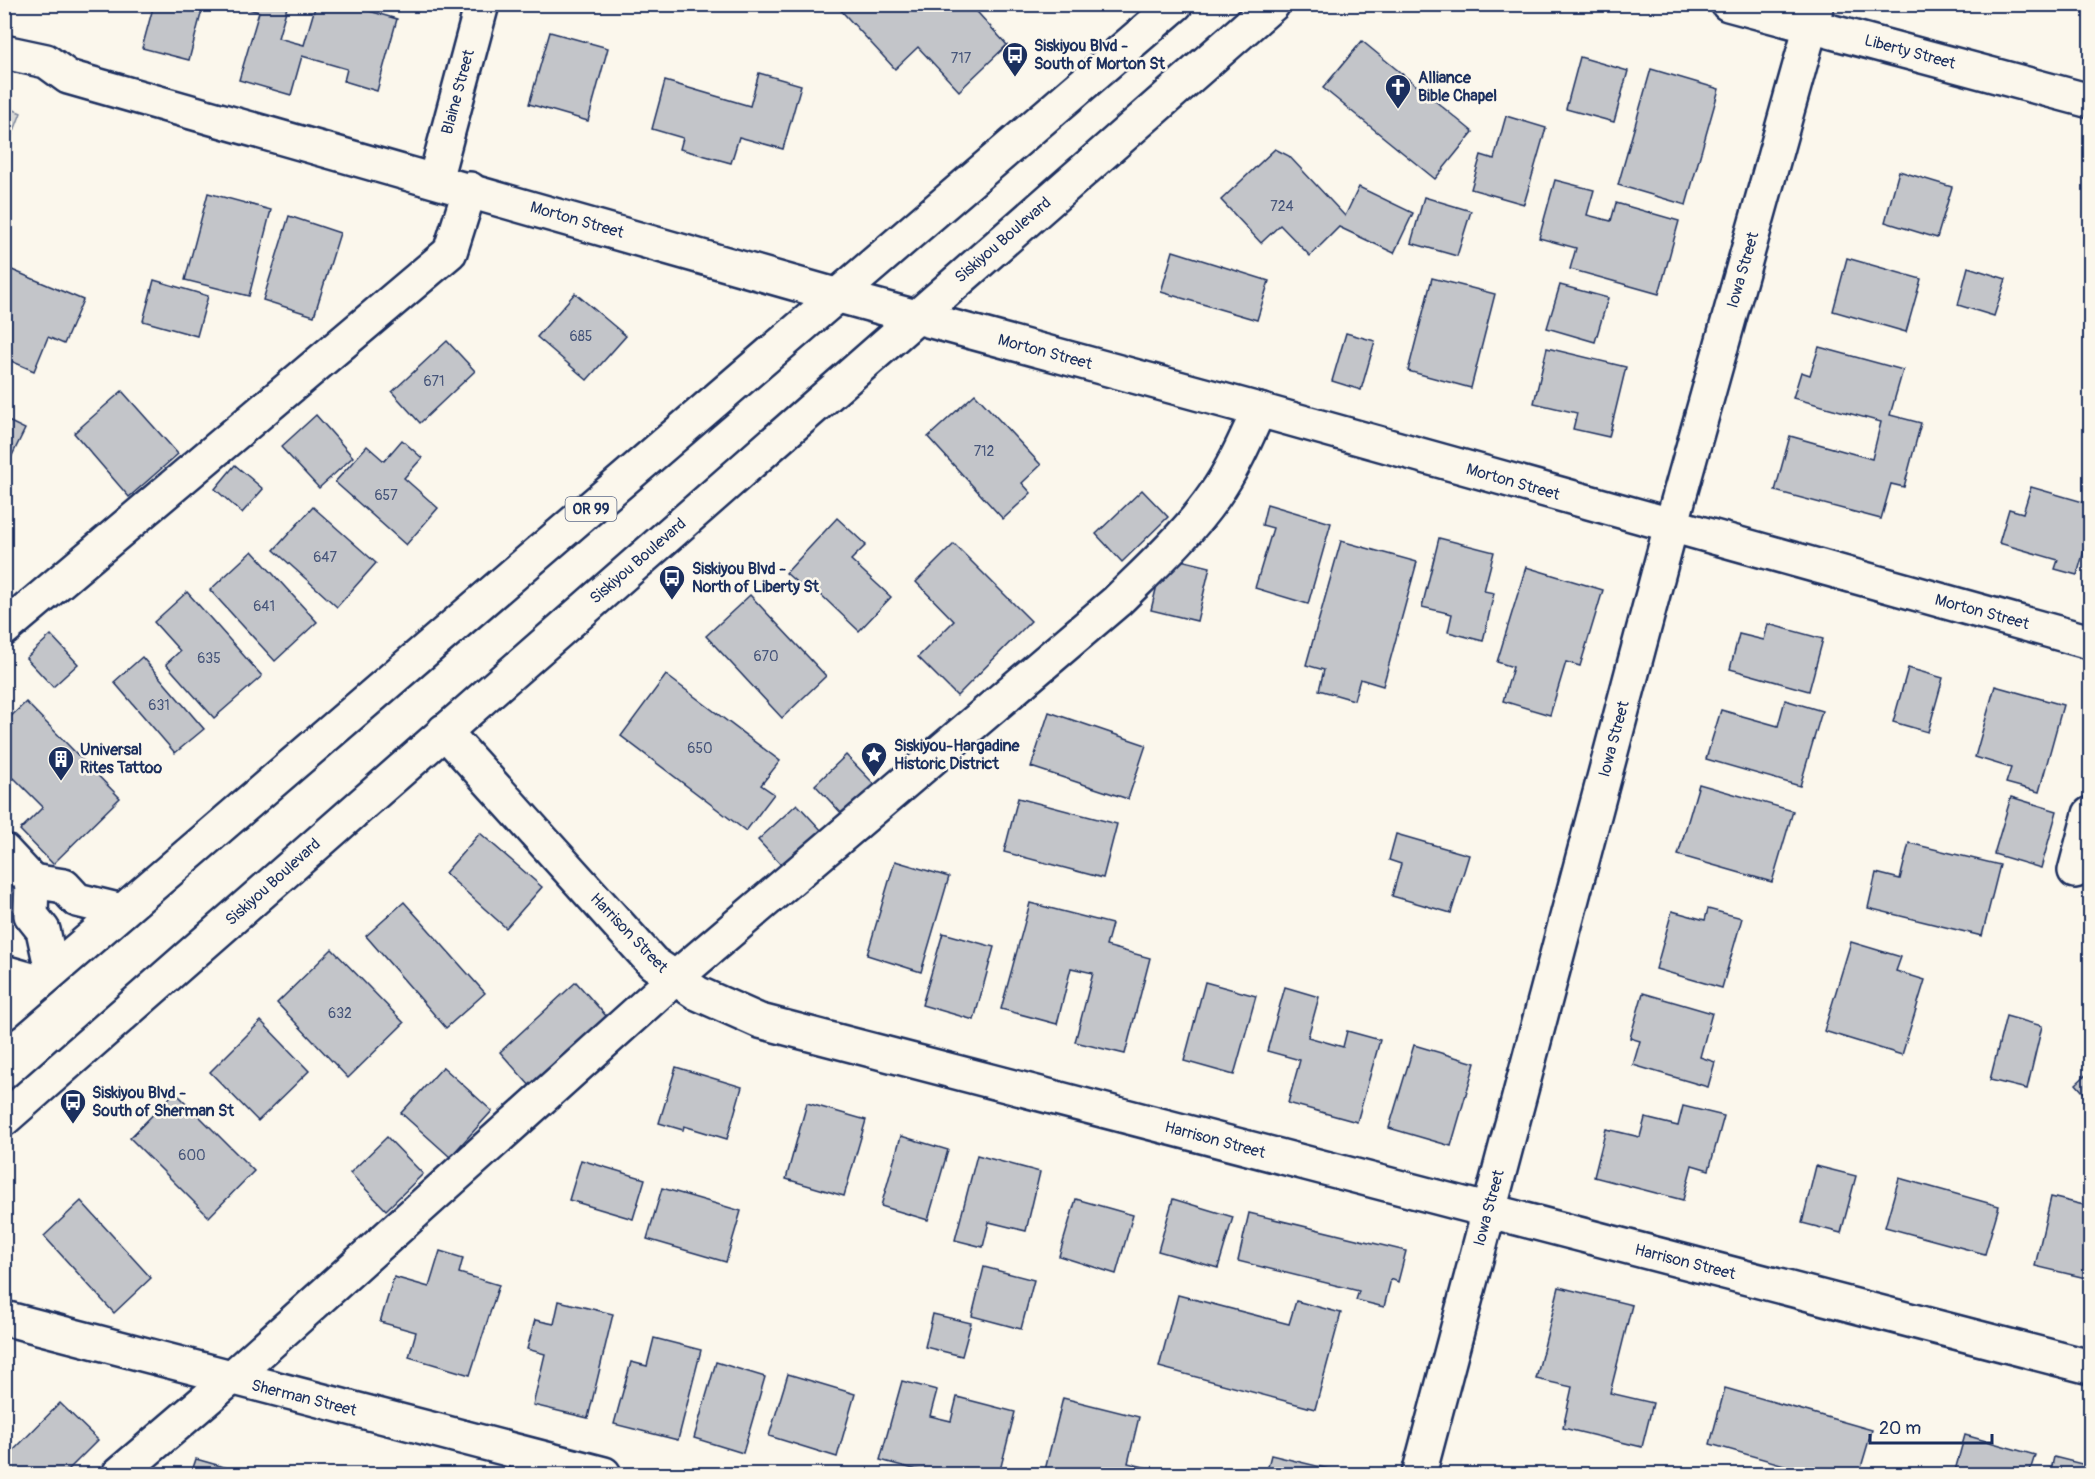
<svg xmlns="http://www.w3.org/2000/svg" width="2095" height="1479" font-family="Pangolin,sans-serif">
<rect width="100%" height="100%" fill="#fbf7ec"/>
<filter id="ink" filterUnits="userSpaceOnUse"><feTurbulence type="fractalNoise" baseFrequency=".0167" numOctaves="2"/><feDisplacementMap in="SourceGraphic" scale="12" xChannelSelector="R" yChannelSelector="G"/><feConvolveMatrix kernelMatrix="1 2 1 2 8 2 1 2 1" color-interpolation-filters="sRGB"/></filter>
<g filter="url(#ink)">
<path fill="#dadad7" stroke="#7a849a" stroke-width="1.5" d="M5,106L21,113L5,154Z"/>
<g fill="#c3c5c9" stroke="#1b2f5e" stroke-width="1.5">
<path d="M154,4H182L202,10L189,60L142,48Z"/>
<path d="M246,4H288L278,38L304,45L316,4H345L397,19L377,91L344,81L347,69L302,56L291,95L239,80L259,12L245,8Z"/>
<path d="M835,4H970L1007,45L959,91L918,47L895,69Z"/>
<path d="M550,32L608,48L588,121L529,104Z"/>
<path d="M1362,41L1473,132L1435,179L1323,88Z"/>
<path d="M1580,57L1628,71L1614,122L1566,109Z"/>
<path d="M1651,69L1719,89L1686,205L1618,185Z"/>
<path d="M759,73L801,85L783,149L739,137L731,163L680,149L683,138L652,129L665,81L750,106Z"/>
<path d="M1506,116L1546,128L1524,204L1471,189L1481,155L1494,159Z"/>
<path d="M1275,149L1289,156L1345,216L1359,187L1413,213L1394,253L1339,227L1310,256L1280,225L1261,243L1221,200Z"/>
<path d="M1899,171L1952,187L1937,238L1885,222Z"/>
<path d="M1555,180L1594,190L1587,215L1611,221L1616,203L1679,221L1659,294L1570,269L1576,248L1539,238Z"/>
<path d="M208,193L271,210L249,296L185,280Z"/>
<path d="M1424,197L1471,211L1457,256L1411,243Z"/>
<path d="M289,216L340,233L314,316L263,300Z"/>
<path d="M1173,251L1269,281L1257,320L1161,292Z"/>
<path d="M1847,258L1921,279L1906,332L1833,311Z"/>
<path d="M5,267L83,300L64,344L48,337L34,371L4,358Z"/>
<path d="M1968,267L2006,279L1994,316L1958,305Z"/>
<path d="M1432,278L1495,294L1471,388L1408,371Z"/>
<path d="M154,280L208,296L197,336L143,321Z"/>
<path d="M1560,285L1608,298L1595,342L1547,328Z"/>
<path d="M575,293L626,336L587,380L537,337Z"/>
<path d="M1346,333L1375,341L1361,390L1332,381Z"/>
<path d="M447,341L475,371L420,423L392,392Z"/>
<path d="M1819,347L1903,370L1890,415L1921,423L1904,487L1891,484L1881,519L1775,491L1790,436L1872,459L1881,422L1793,398L1801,372L1810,375Z"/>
<path d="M1547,348L1626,367L1609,437L1573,429L1577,413L1534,403Z"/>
<path d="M122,391L178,454L129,497L74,433Z"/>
<path d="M975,394L1041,465L1022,483L1031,493L1003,519L928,437Z"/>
<path d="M316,415L353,457L319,488L281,447Z"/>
<path d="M4,419L25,429L4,472Z"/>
<path d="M402,440L422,458L404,478L438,508L406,545L335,482L367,446L384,461Z"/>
<path d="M235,465L263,489L242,513L215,489Z"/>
<path d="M2031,487L2090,504V530L2077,575L2055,569L2058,560L1999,543L2009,509L2023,513Z"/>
<path d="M1142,490L1168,517L1122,562L1096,534Z"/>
<path d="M1267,504L1331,523L1308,604L1255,588L1273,528L1262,525Z"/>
<path d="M313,507L376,563L337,607L274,550Z"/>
<path d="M837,518L866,545L851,560L891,597L859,631L815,589L810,594L786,573Z"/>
<path d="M1439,538L1494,552L1484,591L1494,593L1483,641L1448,632L1452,614L1422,607Z"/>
<path d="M1341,541L1417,562L1383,686L1360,679L1354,700L1319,690L1324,670L1306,665Z"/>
<path d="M954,544L1031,621L957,696L918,657L954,621L916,582Z"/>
<path d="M252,551L317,622L275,661L210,590Z"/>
<path d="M1164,556L1210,567L1197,621L1151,610Z"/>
<path d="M1526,567L1603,590L1580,666L1566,662L1550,715L1503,701L1513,667L1497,662Z"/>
<path d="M187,592L262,676L214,718L166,664L180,651L154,622Z"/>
<path d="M750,595L826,676L782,718L706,636Z"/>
<path d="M1768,624L1823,639L1809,691L1730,669L1739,634L1764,640Z"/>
<path d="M51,635L78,664L53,687L26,658Z"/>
<path d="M142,657L204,729L175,753L114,682Z"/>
<path d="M1908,668L1943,678L1928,732L1893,722Z"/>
<path d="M666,675L780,761L761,785L774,794L746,831L621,736Z"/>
<path d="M1995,686L2063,705L2039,792L2006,783L2011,768L1975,757Z"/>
<path d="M1785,700L1822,711L1800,786L1706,759L1721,710L1778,726Z"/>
<path d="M26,702L120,798L53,864L20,830L43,807L14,778L4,787V723Z"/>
<path d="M1049,712L1146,745L1128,799L1031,767Z"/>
<path d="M846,755L876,786L844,816L815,785Z"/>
<path d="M1699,784L1793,811L1772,882L1678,855Z"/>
<path d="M2011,797L2057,811L2041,868L1994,854Z"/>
<path d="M1018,798L1117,824L1103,878L1004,852Z"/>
<path d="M797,804L822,831L783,867L758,840Z"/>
<path d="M480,833L542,887L506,928L445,873Z"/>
<path d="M1396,834L1469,855L1451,913L1392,896L1401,864L1389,860Z"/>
<path d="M1909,843L2000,865L1982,936L1868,908L1876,873L1900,879Z"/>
<path d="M895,861L949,877L921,972L867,955Z"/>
<path d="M404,902L485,993L446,1028L366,936Z"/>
<path d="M1030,903L1112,924L1106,946L1150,958L1125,1054L1075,1042L1093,973L1071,968L1057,1024L1001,1009Z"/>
<path d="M1708,909L1742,918L1722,988L1656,969L1672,911L1705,920Z"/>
<path d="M943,933L994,947L974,1020L922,1005Z"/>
<path d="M1851,942L1901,957L1896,971L1925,980L1902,1055L1824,1031Z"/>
<path d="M332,949L404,1023L348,1078L277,1003Z"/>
<path d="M576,982L607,1017L531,1087L500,1052Z"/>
<path d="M1205,982L1256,996L1234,1075L1184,1061Z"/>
<path d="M1285,987L1319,997L1308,1037L1343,1047L1347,1031L1380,1040L1357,1122L1288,1103L1300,1060L1267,1051Z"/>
<path d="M1643,993L1712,1013L1700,1057L1715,1062L1708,1087L1633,1065L1640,1041L1630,1038Z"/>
<path d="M2006,1016L2042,1026L2027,1089L1990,1080Z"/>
<path d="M261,1021L309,1071L258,1121L210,1072Z"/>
<path d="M1414,1045L1475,1063L1451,1146L1389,1128Z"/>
<path d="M443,1067L492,1111L450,1157L401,1113Z"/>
<path d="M676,1067L742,1087L727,1139L684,1126L683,1130L659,1123Z"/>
<path d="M2090,1071V1100L2076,1084Z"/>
<path d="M175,1092L254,1171L209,1217L130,1138Z"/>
<path d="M807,1103L866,1120L844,1196L786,1179Z"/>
<path d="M1683,1106L1724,1116L1709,1170L1692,1165L1683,1200L1594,1177L1606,1129L1640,1137L1645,1118L1678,1126Z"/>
<path d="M901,1136L948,1150L928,1220L881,1206Z"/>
<path d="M387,1137L423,1174L386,1210L350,1173Z"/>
<path d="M977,1155L1040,1172L1026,1231L989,1222L983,1247L955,1240Z"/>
<path d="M581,1160L645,1179L633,1219L569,1200Z"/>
<path d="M1816,1166L1856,1176L1841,1233L1802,1223Z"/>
<path d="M1899,1178L1999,1206L1985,1254L1885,1227Z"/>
<path d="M662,1188L741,1211L726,1262L647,1239Z"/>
<path d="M2090,1196V1279L2035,1266L2051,1197L2088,1206Z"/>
<path d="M1076,1199L1133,1215L1116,1274L1059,1256Z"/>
<path d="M1173,1199L1233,1217L1218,1268L1158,1251Z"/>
<path d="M81,1201L151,1278L114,1313L44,1236Z"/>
<path d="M1249,1213L1406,1251L1398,1282L1391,1279L1384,1307L1356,1300L1359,1291L1238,1261Z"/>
<path d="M440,1251L463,1258L459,1273L499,1285L470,1375L409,1357L416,1332L380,1322L394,1277L429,1287Z"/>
<path d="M984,1267L1034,1280L1021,1329L972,1316Z"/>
<path d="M1559,1287L1632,1305L1610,1393L1653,1403L1642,1447L1563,1428L1572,1387L1536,1379Z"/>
<path d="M1178,1295L1289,1324L1296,1301L1341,1313L1315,1409L1159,1367Z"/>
<path d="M559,1301L613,1314L588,1418L533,1405L545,1354L527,1349L535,1320L554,1324Z"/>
<path d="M933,1314L971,1323L962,1356L925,1347Z"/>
<path d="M654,1338L701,1350L678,1440L614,1424L631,1362L647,1366Z"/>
<path d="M716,1362L765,1377L743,1453L694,1438Z"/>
<path d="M788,1374L855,1394L837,1457L769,1436Z"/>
<path d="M902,1381L937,1390L930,1416L951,1421L957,1397L1015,1412L999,1474H932L880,1460Z"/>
<path d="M1725,1388L1872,1430L1859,1474H1816L1710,1444Z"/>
<path d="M1063,1398L1139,1417L1128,1463L1148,1468L1147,1474H1044Z"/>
<path d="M60,1403L98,1440L64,1474H4V1460Z"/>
<path d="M1965,1435L2035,1455L2029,1474H1954Z"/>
<path d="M1271,1455L1346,1473V1474H1266Z"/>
<path d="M2054,1457L2090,1466V1474H2050Z"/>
<path d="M196,1459L249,1474H191Z"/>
</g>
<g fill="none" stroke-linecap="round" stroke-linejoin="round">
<g stroke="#1b2f5e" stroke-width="38">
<g id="minor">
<path d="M1728,4L2090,101"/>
<path d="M4,52L46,61L68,77L839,296L1259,410L2090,642"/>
<path d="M435,180L482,4"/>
<path d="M4,629L450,252L470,189"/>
<path d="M444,731L653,963L697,993L760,1021L2090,1367"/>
<path d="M4,851L32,881"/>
<path d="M2075,871L2090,814"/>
<path d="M52,971L43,930L31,915L32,881L64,886L77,900L122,911"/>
<path d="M4,972L39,982"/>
<path d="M4,1318L604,1474"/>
<path d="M119,1474L230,1379L674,979L1117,601C1150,568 1187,535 1214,496C1233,469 1246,439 1259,410"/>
<path d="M1419,1474L1671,526L1817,4"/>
</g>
</g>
<g stroke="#1b2f5e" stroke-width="38">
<g id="major">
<path d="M4,1013L1176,4"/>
<path d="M4,1119L1273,4"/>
</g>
</g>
<use href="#minor" stroke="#fbf7ec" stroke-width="33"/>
<use href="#major" stroke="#fbf7ec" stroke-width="33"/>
</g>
</g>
<defs>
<g id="bus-pin" transform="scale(1.35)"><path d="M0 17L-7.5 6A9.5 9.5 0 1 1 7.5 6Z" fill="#1b2f5e" stroke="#fbf7ec"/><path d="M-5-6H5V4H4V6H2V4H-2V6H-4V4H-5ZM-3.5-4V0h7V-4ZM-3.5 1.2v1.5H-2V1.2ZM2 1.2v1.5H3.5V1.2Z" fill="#fff"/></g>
<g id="church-pin" transform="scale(1.35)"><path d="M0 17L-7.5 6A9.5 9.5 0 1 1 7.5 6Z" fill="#1b2f5e" stroke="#fbf7ec"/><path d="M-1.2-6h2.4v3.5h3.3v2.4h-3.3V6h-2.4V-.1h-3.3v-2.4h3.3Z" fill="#fff"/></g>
<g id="sight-pin" transform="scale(1.35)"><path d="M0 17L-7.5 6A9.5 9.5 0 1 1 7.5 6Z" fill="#1b2f5e" stroke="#fbf7ec"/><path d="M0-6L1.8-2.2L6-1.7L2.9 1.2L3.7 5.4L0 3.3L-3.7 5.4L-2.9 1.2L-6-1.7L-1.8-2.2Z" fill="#fff"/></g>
<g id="building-pin" transform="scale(1.35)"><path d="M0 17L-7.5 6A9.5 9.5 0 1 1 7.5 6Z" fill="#1b2f5e" stroke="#fbf7ec"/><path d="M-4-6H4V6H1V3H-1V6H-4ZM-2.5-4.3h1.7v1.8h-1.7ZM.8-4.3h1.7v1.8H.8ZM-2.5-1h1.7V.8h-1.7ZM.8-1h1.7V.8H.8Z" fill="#fff"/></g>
</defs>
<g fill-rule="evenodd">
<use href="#bus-pin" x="1015" y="55"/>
<use href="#church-pin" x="1398" y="87"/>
<use href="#bus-pin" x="672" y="578"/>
<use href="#sight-pin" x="874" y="755"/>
<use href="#building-pin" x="61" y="759"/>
<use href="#bus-pin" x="73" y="1102"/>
</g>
<g text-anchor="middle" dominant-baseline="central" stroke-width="5" stroke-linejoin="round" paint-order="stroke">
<g font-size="14" fill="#455479">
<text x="961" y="58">717</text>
<text x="1282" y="206">724</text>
<text x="581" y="336">685</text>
<text x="434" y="381">671</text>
<text x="984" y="451">712</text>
<text x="386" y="495">657</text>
<text x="325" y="557">647</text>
<text x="264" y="606">641</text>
<text x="766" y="656">670</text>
<text x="209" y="658">635</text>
<text x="159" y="705">631</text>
<text x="700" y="748">650</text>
<text x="340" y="1013">632</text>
<text x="192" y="1155">600</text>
</g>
<rect fill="#fbf7ec" stroke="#5e6b89" stroke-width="1.5" x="565.5" y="497" width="51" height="24" rx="4.5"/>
<g font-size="15" font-weight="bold" fill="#1b2f5e">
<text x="591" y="509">OR 99</text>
</g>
<g font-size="16" font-weight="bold" fill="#1b2f5e" stroke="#fbf7ec" text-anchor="start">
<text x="1034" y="46">Siskiyou Blvd -<tspan x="1034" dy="18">South of Morton St</tspan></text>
<text x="1418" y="78">Alliance<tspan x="1418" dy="18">Bible Chapel</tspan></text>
<text x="692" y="569">Siskiyou Blvd -<tspan x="692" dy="18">North of Liberty St</tspan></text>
<text x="894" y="746">Siskiyou-Hargadine<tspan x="894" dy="18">Historic District</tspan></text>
<text x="80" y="750">Universal<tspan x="80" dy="18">Rites Tattoo</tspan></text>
<text x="92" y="1093">Siskiyou Blvd -<tspan x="92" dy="18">South of Sherman St</tspan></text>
</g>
<g font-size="16" fill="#1b2f5e" stroke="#fbf7ec">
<text transform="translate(1910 52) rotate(15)">Liberty Street</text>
<text transform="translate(458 92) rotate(-75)">Blaine Street</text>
<text transform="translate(577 220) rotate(16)">Morton Street</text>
<text transform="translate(1003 240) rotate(-41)">Siskiyou Boulevard</text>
<text transform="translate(1743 270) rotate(-74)">Iowa Street</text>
<text transform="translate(1045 352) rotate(15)">Morton Street</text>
<text transform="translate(1513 482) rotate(16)">Morton Street</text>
<text transform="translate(638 561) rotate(-41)">Siskiyou Boulevard</text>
<text transform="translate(1982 612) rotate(15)">Morton Street</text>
<text transform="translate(1614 739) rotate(-75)">Iowa Street</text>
<text transform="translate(273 882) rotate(-42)">Siskiyou Boulevard</text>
<text transform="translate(629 933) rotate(46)">Harrison Street</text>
<text transform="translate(1215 1140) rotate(15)">Harrison Street</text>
<text transform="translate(1489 1208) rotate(-75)">Iowa Street</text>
<text transform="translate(1685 1262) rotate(14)">Harrison Street</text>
<text transform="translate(304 1398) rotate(14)">Sherman Street</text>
</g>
</g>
<rect width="2095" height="1479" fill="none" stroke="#fbf7ec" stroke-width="24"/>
<rect x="12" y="12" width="2071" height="1455" fill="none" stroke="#1b2f5e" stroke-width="2" filter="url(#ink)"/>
<path d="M1870 1434v9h122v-9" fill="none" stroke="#1b2f5e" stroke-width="3"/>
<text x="1879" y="1434" font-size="18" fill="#1b2f5e" stroke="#fbf7ec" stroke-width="4.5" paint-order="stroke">20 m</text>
</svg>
